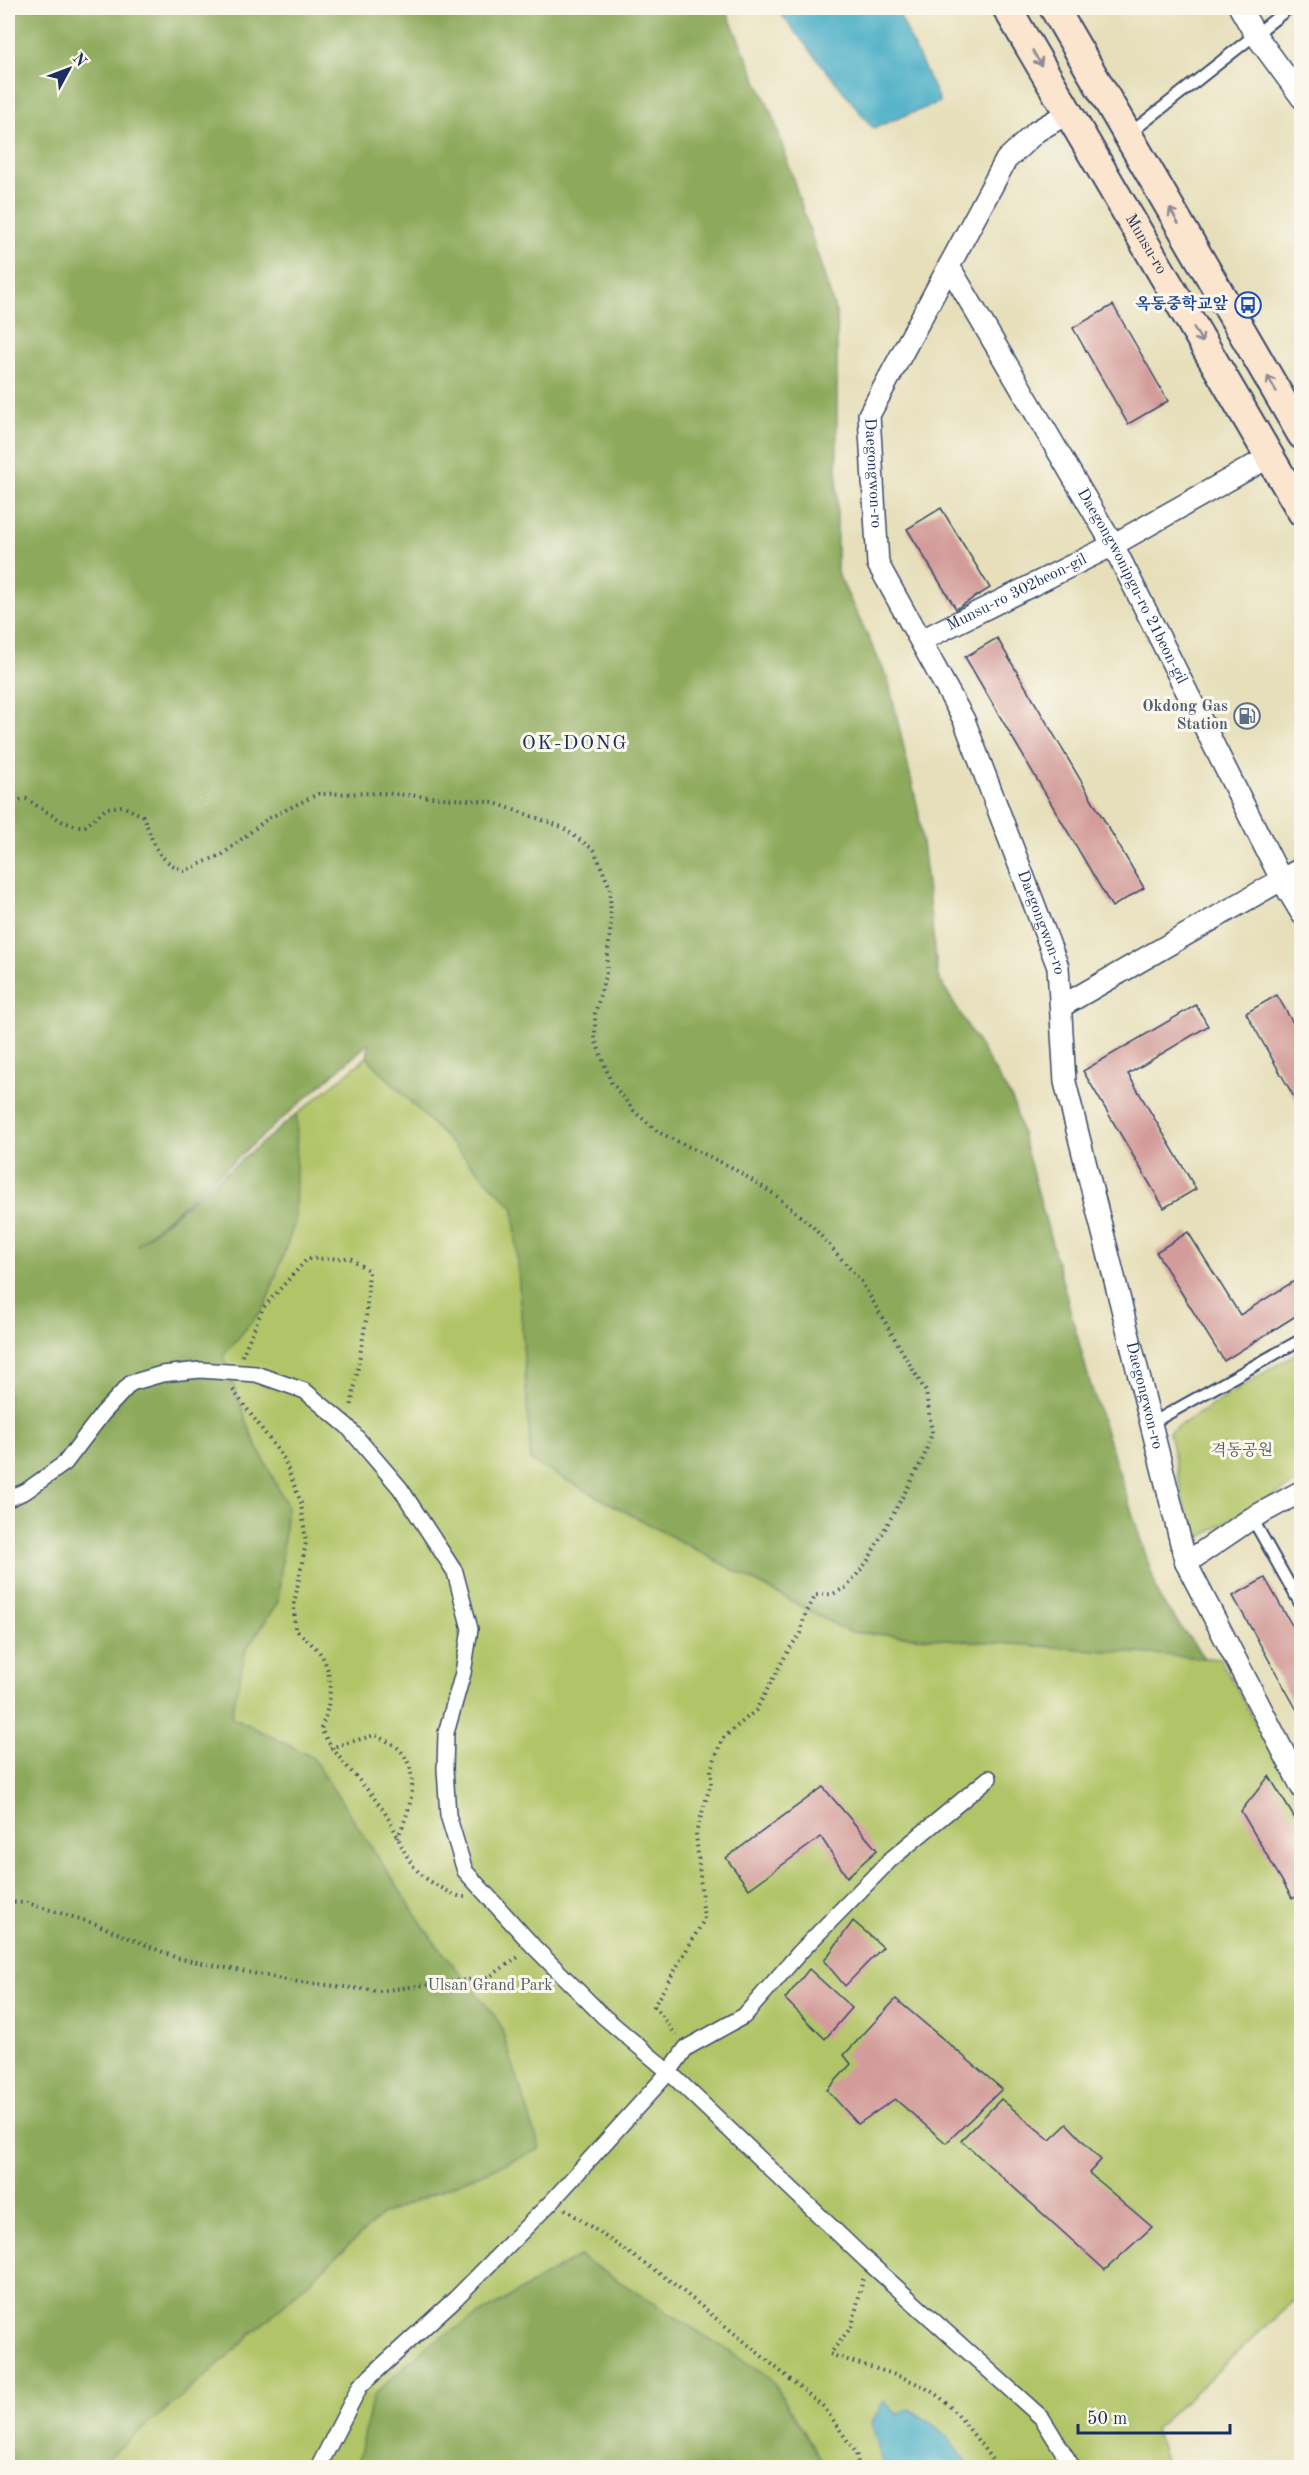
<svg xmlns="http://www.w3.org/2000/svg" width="1309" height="2475" font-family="'Old Standard TT','Noto Serif KR',serif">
<rect width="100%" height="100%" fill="#fbf7ec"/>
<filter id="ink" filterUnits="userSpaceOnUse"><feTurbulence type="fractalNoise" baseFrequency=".0167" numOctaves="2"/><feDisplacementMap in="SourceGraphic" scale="12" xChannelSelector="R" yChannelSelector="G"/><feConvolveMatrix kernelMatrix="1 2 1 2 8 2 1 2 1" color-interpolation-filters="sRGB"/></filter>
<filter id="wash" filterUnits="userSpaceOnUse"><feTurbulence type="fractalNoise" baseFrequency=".008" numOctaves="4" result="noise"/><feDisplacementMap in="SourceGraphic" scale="24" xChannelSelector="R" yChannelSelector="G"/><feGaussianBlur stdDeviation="1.35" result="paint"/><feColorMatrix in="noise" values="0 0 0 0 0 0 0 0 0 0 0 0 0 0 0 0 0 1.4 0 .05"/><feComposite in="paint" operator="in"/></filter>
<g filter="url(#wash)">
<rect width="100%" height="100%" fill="#e6dfba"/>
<g fill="#b2c468" stroke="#667a63" stroke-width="1.5">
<path d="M367,1057L514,1208L531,1461L849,1632L1220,1659L1301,1804V2294L1155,2429L1167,2467L8,2468L113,1265Z"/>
<path d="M1301,1350V1480L1192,1542L1169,1432Z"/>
</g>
<g fill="#8daa5c" stroke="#546c5d" stroke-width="1.5">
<path d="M8,8H725L774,119L837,316V572L888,679L918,809L938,977L1013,1101L1090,1383L1160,1599L1204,1658L849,1632L531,1461L514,1208L367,1057L369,1043L136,1246L297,1114L295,1222L265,1306L223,1356L252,1436L287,1506L278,1602L246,1650L231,1716L312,1757L432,1939L499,2021L540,2149L382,2215L200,2381L97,2467L8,2468Z"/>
<path d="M579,2256L770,2377L826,2467H357L373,2396L428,2345Z"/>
</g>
<g fill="#46adc6" stroke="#306e92" stroke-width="1.5">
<path d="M776,8H896L940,102L873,128Z"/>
<path d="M884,2401L897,2414L909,2409C934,2423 956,2442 968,2467H883L872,2423Z"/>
</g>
<g id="blocks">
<g fill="#d39c9a">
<path d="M1113,305L1168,401L1128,424L1073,328Z"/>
<path d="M941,508L990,588L956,609L907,529Z"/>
<path d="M997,638L1144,888L1112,907L965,657Z"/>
<path d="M1277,995L1302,1039V1111L1246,1013Z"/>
<path d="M1196,1005L1208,1026L1128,1074L1196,1189L1164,1208L1083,1071Z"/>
<path d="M1188,1232L1240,1315L1302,1276V1312L1224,1361L1156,1252Z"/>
<path d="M1265,1578L1302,1643V1719L1233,1596Z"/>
<path d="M1269,1776L1302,1830V1897L1292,1898L1241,1811Z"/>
<path d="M823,1787L877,1850L847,1877L821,1837L749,1889L726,1858Z"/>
<path d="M853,1921L883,1947L845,1986L824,1961Z"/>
<path d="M809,1969L852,2008L825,2039L785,1999Z"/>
<path d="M896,1999L1002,2089L946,2143L895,2099L858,2124L827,2090L851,2064L844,2055Z"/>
<path d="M1001,2099L1050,2140L1067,2124L1101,2160L1089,2173L1152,2227L1105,2270L961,2140Z"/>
</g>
</g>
</g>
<g filter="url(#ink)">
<use href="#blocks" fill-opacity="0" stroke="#39496c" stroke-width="1.5"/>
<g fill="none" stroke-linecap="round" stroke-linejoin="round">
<g stroke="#39496c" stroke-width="14">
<g id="service">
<path d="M1129,134L1289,8"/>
<path d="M1150,1424L1302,1339"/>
<path d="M1252,1518L1302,1607"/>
</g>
</g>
<g stroke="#39496c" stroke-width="18">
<g id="pedestrian">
<path d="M8,1499L26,1491L65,1463L103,1413L131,1383L162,1374L200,1370L256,1374L305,1391L347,1426L400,1488L455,1572L470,1629L463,1673L446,1733L445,1769L448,1815L465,1871L534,1947L603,2016L669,2072L867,2261L1042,2418L1073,2468"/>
<path d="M318,2468L360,2386L455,2299L552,2201L669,2072L686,2048L744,2016L801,1951L890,1860L989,1778"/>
</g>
</g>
<g stroke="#39496c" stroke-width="24">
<g id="minor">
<path d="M1240,8L1255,34L1302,98"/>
<path id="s1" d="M1068,113L1037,131L1006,160L869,415L878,564L964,720L1058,967L1065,1082L1186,1563L1302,1788"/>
<path id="s2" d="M949,266L1113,545L1281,879L1302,914"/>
<path id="s3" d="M922,640L1113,545L1269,457"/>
<path d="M1062,1006L1302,868"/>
<path d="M1186,1563L1252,1518L1302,1491"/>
</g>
</g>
<g stroke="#39496c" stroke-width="32">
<g id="secondary">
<path id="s4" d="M1007,8L1302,512"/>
<path d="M1054,8L1302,435"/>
</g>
</g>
<g stroke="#39496c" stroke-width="4" stroke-dasharray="1.5 4.5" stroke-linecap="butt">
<path d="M8,802L26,799L63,822L77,826H85L107,808L122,806L143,816C155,844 154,858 184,871L223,854L267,819L318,794L382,793L492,802L562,827L594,850L610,888L611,922L606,973L595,1014V1039L611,1082L634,1111L658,1132L731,1167L774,1194L813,1227L861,1281L926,1392L932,1433L923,1459L867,1562L847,1587L833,1594L816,1595L804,1617L801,1633L789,1649L756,1710L722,1739L711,1769V1783L696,1833L704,1920L654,2006L676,2035"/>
<path d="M242,1356L263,1308L307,1259L350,1258L369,1271L366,1320L351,1408"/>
<path d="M233,1390L284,1459L301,1503L306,1543L294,1604L295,1629C303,1637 316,1646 322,1656C335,1680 330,1705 321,1729C337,1761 364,1782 383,1810C405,1842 401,1867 440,1887C449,1892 456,1897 466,1897"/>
<path d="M330,1748L375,1735C382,1739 393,1743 399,1749C422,1773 410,1813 397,1838"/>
<path d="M8,1902L27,1903L96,1924L177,1958L292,1981L379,1991L489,1977L520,1956"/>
<path d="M565,2209L673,2283L824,2407L856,2453L859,2468"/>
<path d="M863,2279L852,2326L830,2354C866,2368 911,2374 942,2399C963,2418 981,2445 998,2468"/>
</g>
<use href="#service" stroke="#fff" stroke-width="10"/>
<use href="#pedestrian" stroke="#fff" stroke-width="15"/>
<use href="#minor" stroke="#fff" stroke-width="21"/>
<use href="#secondary" stroke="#fce5cf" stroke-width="28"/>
</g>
<defs><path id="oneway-shaft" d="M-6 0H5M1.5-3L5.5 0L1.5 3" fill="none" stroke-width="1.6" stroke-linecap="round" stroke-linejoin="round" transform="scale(1.5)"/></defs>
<g stroke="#8c8a96">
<use href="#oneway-shaft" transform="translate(1037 58) rotate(60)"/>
<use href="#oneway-shaft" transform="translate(1174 216) rotate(-120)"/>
<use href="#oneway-shaft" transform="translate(1198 335) rotate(60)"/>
<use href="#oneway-shaft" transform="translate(1272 384) rotate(-120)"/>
</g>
</g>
<defs>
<g id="bus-ring" transform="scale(1.35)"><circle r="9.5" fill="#fbf7ec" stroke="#1a4fb4" stroke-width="1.5"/><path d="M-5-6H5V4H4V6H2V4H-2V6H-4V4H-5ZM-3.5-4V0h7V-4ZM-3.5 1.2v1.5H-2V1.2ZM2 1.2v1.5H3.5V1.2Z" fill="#1a4fb4"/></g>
<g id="fuel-ring" transform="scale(1.35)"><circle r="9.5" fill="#fbf7ec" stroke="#5c6f8a" stroke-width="1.5"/><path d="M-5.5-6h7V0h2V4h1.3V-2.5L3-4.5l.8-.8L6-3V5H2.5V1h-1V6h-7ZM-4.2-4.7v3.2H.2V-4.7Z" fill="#5c6f8a"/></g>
</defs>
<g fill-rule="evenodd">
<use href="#bus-ring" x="1248" y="305"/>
<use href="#fuel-ring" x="1247" y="716"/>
</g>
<g text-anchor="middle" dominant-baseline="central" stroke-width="6" stroke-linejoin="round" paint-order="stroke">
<g font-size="16" fill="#1b2f5e" stroke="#fbf7ec">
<text stroke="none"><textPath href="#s4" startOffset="274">Munsu-ro</textPath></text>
<text stroke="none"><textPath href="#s1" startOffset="426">Daegongwon-ro</textPath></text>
<text stroke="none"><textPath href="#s2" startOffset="369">Daegongwonipgu-ro 21beon-gil</textPath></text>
<text stroke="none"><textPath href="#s3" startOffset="106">Munsu-ro 302beon-gil</textPath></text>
<text stroke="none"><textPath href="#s1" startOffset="912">Daegongwon-ro</textPath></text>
<text stroke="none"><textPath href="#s1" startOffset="1398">Daegongwon-ro</textPath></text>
</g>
<g font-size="16" font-weight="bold" fill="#164399" stroke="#fbf7ec" text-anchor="end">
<text x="1228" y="305">옥동중학교앞</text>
</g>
<g font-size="16" font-weight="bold" fill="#4e5e75" stroke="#fbf7ec" text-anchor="end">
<text x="1228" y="707">Okdong Gas<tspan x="1228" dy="18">Station</tspan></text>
</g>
<g font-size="16" fill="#485c61" stroke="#fbf7ec">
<text x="1242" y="1451">격동공원</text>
<text x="490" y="1986">Ulsan Grand Park</text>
</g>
<g font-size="20" letter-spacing="1.5" fill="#1b2f5e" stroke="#fbf7ec">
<text x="575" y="744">OK-DONG</text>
</g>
</g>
<rect width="1309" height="2475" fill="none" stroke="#fbf7ec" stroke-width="30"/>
<g transform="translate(69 69) rotate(49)" stroke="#fbf7ec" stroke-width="4.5" paint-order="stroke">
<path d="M0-4.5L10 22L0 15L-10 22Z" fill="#1b2f5e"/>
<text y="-9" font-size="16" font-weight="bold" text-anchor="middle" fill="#1b2f5e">N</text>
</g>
<path d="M1078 2424v9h152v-9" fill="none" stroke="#1b2f5e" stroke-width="3"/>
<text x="1087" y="2424" font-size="18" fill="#1b2f5e" stroke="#fbf7ec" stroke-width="4.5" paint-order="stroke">50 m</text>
</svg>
